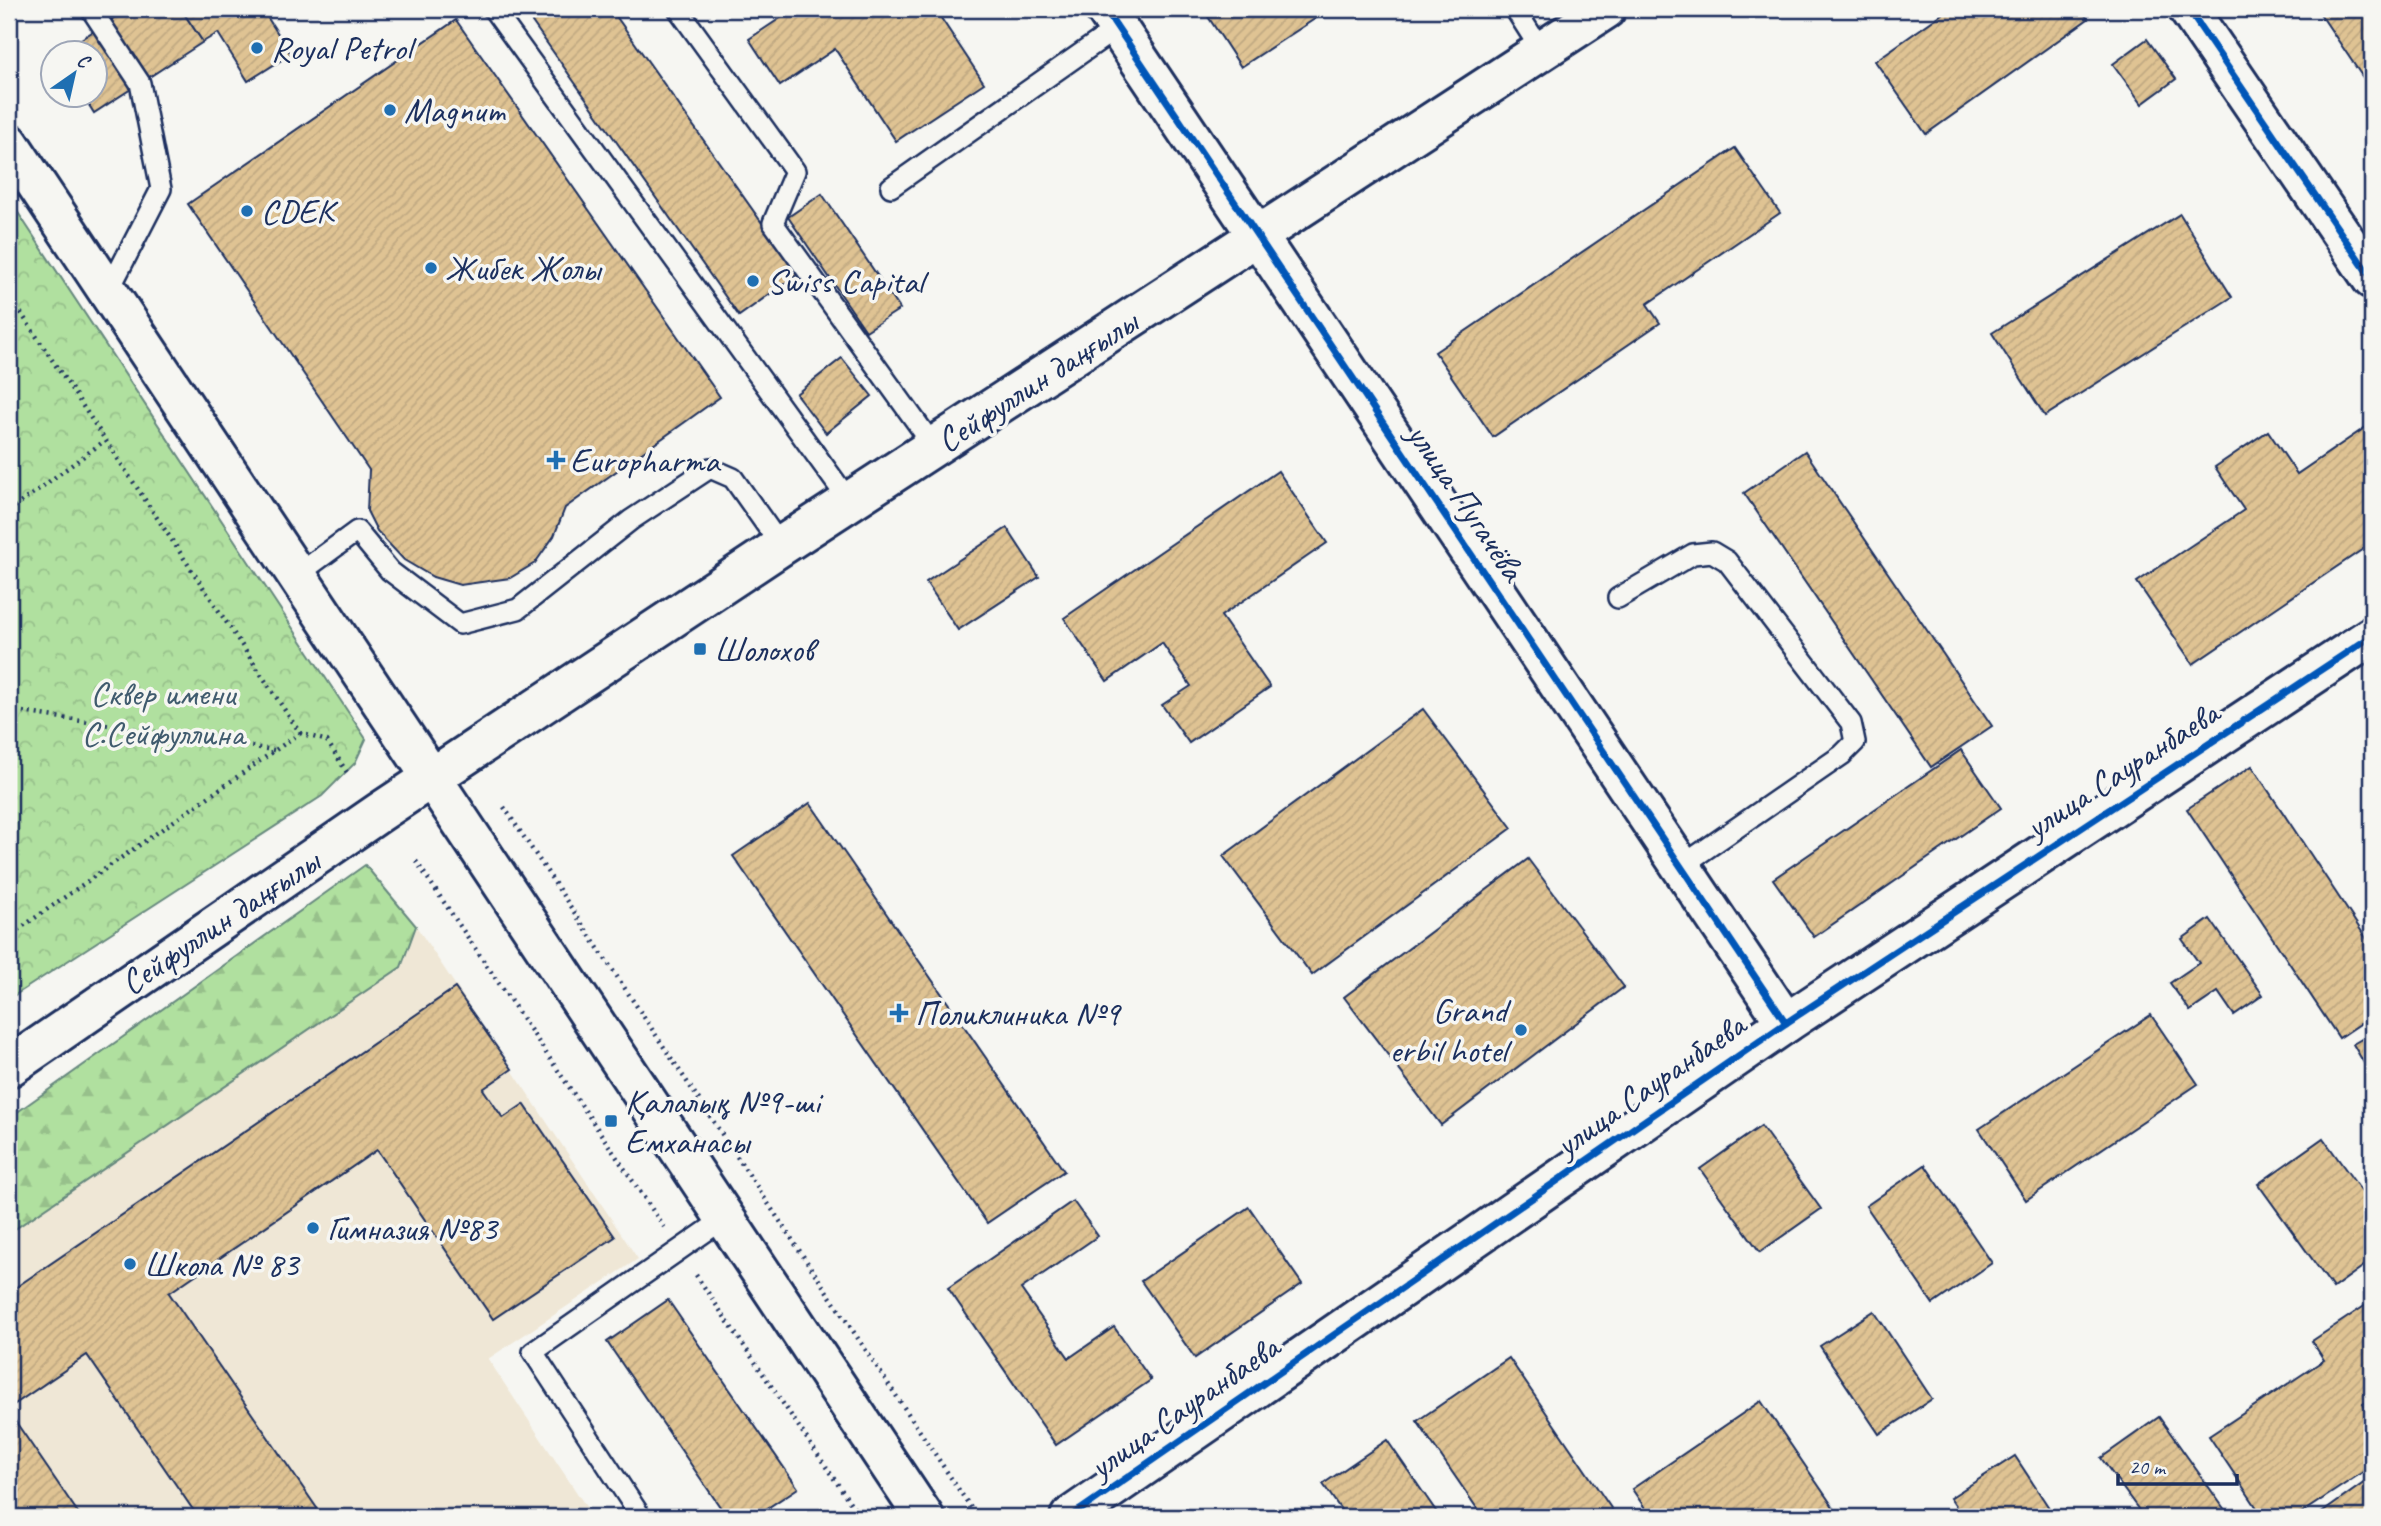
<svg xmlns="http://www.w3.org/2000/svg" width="2381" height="1526" font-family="Caveat,sans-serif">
<defs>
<pattern id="forest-firs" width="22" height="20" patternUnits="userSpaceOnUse" patternTransform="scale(1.75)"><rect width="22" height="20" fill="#b0e09f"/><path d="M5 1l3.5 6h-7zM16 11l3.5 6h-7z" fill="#97c08b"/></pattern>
<pattern id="park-crowns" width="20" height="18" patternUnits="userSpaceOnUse" patternTransform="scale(1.75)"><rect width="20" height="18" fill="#b0e09f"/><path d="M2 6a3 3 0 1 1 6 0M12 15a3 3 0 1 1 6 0" fill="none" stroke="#97c08b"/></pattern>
<pattern id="building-hatch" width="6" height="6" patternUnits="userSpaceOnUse" patternTransform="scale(1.75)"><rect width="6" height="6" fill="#dfc393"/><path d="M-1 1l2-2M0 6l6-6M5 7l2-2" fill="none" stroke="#bfa881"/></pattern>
</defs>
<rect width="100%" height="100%" fill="#f6f6f2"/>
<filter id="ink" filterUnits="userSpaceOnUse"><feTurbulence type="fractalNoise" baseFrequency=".0143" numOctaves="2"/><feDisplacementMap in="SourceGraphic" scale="14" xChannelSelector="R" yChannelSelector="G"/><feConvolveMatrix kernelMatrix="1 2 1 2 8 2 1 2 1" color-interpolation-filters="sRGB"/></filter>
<g filter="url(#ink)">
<path fill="#efe7d6" d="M416,926L638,1259L488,1359L593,1517H9V1197Z"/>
<path fill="url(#forest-firs)" stroke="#66887e" stroke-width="2" d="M365,865L416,926L401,967L9,1233V1118Z"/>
<path fill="url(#park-crowns)" stroke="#66887e" stroke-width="2" d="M9,199L366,739L355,763L322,796L9,999Z"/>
<g fill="url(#building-hatch)" stroke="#1b2f5e" stroke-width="2">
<path d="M128,9H181L203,42L94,113L82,94H94V52H61Z"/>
<path d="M181,9H262L291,54L248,81L218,33L203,42Z"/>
<path d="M523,9H611L798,274L739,316Z"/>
<path d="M794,9H935L984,83L896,141L835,49L780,86L749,39Z"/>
<path d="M1203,9H1330L1241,67Z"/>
<path d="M1949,9H2080L2088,19L1926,134L1875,61Z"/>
<path d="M2317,9H2372V91Z"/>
<path d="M456,20L720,397L565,508L554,536L535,563L510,578L460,585L433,577L404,560L377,531L367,511L369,470L188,204Z"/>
<path d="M2147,39L2176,79L2142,104L2113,64Z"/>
<path d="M1735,148L1780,213L1647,304L1660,323L1493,437L1435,352Z"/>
<path d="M822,194L900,309L866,331L788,217Z"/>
<path d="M2180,214L2232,297L2045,416L1992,333Z"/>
<path d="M842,358L872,396L826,433L796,394Z"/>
<path d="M2372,423V543L2193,664L2137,582L2244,510L2215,467L2268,431L2297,474Z"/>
<path d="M1805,451L1992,726L1931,767L1744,493Z"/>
<path d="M1278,471L1327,543L1221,616L1270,687L1189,743L1162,705L1191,686L1162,643L1107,681L1064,618Z"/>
<path d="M1007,528L1039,577L958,630L926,582Z"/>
<path d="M1423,709L1512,828L1312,975L1223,856Z"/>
<path d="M1961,750L2001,808L1814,937L1773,879Z"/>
<path d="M2252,766L2372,947V1016L2339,1038L2187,809Z"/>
<path d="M810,803L1064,1171L987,1223L733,856Z"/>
<path d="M1528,859L1624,987L1441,1125L1344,997Z"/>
<path d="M2210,919L2263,995L2234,1015L2218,992L2190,1011L2170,983L2199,963L2182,939Z"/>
<path d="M455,988L512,1069L483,1089L503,1118L524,1104L615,1237L493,1319L377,1150L169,1293L323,1517H198L87,1355L9,1408V1292Z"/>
<path d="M2151,1015L2198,1084L2026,1200L1979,1129Z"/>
<path d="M2372,1033V1077L2353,1044Z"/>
<path d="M1761,1126L1821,1209L1760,1252L1700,1169Z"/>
<path d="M2323,1138L2372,1206V1260L2333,1288L2258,1184Z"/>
<path d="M1925,1165L1992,1263L1933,1304L1866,1206Z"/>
<path d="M1073,1201L1098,1236L1021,1289L1069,1358L1114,1327L1151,1380L1056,1445L948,1288Z"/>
<path d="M1249,1207L1302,1284L1195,1358L1141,1281Z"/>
<path d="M668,1300L798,1488L754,1517H727L607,1342Z"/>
<path d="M2372,1301V1398L2363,1404L2372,1418V1466L2295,1517H2263L2209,1436L2324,1360L2312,1341Z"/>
<path d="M1874,1311L1932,1399L1879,1434L1820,1346Z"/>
<path d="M1509,1358L1617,1517H1483L1417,1421Z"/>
<path d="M1761,1401L1840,1517H1651L1632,1489Z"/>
<path d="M9,1412L81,1517H9Z"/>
<path d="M2159,1417L2230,1517H2144L2101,1458Z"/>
<path d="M1387,1440L1440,1517H1346L1323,1484Z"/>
<path d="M2015,1456L2055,1517H1963L1950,1498Z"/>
<path d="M2372,1477V1517H2316Z"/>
</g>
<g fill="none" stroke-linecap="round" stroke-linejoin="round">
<g stroke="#1b2f5e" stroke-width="24">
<g id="service">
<path d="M91,9L140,83L161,189L108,292"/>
<path d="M493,9L850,502"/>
<path d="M678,9L795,171L773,223L935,448"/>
<path d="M1515,9L1541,50"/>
<path d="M891,187L1117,28"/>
<path d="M297,575L357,531L390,571L460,624L518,609L631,520L710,468L733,478L781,546"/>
<path d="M1618,598L1693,554L1712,552L1727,561L1851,723L1855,742L1842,755L1680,867"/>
<path d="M641,1517L533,1352L725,1218"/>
</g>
</g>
<g stroke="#1b2f5e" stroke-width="44">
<g id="minor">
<path d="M1105,9L1786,1023"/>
<path d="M2188,9L2372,279"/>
<path d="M1070,1517L1786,1023L2372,636"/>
</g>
</g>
<g stroke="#1b2f5e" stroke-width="44">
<g id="secondary">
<path d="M9,143L924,1517"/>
<path d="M9,1067L380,812L781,546L1606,9"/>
</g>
</g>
<g stroke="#1b2f5e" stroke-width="4.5" stroke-dasharray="2 5" stroke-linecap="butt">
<path d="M9,295L300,733L9,936"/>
<path d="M9,511L103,442"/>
<path d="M9,710L274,750"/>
<path d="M300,733L327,741L348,774"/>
<path d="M504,807L977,1517"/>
<path d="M416,861L664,1227"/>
<path d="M696,1275L860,1517"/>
</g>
<use href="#service" stroke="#f6f6f2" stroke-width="19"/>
<use href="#minor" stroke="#f6f6f2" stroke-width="38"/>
<use href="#secondary" stroke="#f6f6f2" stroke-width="38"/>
<g stroke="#f6f6f2" stroke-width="11">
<g id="cycleway">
<path d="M1105,9L1786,1023"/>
<path d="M2188,9L2372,279"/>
<path d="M1070,1517L1786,1023L2372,636"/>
</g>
</g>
<use href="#cycleway" stroke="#0057b8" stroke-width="7"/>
</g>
</g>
<g fill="#1f6fb2" stroke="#f6f6f2" stroke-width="2.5">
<circle cx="257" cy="48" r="7"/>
<circle cx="390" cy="110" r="7"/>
<circle cx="247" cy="211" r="7"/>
<circle cx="431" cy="268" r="7"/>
<circle cx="753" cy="281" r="7"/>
<path d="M552.5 449.5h7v7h7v7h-7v7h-7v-7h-7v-7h7z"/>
<rect x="693" y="642" width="14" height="14" rx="3.5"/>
<path d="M895.5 1002.5h7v7h7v7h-7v7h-7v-7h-7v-7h7z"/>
<circle cx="1521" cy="1030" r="7"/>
<rect x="604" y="1114" width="14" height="14" rx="3.5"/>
<circle cx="313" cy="1228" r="7"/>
<circle cx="130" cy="1264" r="7"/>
</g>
<g text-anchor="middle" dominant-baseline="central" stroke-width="7" stroke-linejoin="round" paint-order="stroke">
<g font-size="35" fill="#1b2f5e" stroke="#f6f6f2" text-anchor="start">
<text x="271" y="48">Royal Petrol</text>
<text x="404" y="110">Magnum</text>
<text x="261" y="211">CDEK</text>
<text x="445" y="268">Жибек Жолы</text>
<text x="767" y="281">Swiss Capital</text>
<text x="570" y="460">Europharma</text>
<text x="714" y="649">Шолохов</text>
<text x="1507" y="1010" text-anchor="end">Grand<tspan x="1507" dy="40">erbil hotel</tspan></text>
<text x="915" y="1013">Поликлиника №9</text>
<text x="625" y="1101">Қалалық №9-ші<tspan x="625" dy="40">Емханасы</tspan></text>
<text x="327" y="1228">Гимназия №83</text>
<text x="144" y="1264">Школа № 83</text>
</g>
<g font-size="35" fill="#1b2f5e" stroke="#f6f6f2">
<text transform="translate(1037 381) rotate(-33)">Сейфуллин даңғылы</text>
<text transform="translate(1466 502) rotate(56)">улица Пугачёва</text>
<text transform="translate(2122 770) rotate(-33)">улица Сауранбаева</text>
<text transform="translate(220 922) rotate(-34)">Сейфуллин даңғылы</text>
<text transform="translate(1650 1085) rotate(-35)">улица Сауранбаева</text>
<text transform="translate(1184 1407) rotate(-35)">улица Сауранбаева</text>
</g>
<g font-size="35" fill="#405b6e" stroke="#f6f6f2">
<text x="163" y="693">Сквер имени<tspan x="163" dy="40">С.Сейфуллина</tspan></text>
</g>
</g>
<rect width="2381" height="1526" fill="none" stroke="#f6f6f2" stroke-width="35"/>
<rect x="18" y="18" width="2346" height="1491" fill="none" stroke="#1b2f5e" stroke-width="2.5" filter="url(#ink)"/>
<g transform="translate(74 74) rotate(34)"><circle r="33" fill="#f6f6f2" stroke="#9ea6b7" stroke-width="2"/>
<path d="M0-5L12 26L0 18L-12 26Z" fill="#1f6fb2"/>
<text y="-10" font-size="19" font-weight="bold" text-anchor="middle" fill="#1b2f5e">С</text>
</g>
<path d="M2118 1474v10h119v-10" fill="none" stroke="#1b2f5e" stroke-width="3.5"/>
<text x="2129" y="1474" font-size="21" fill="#1b2f5e" stroke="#f6f6f2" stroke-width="5" paint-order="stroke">20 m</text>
</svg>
